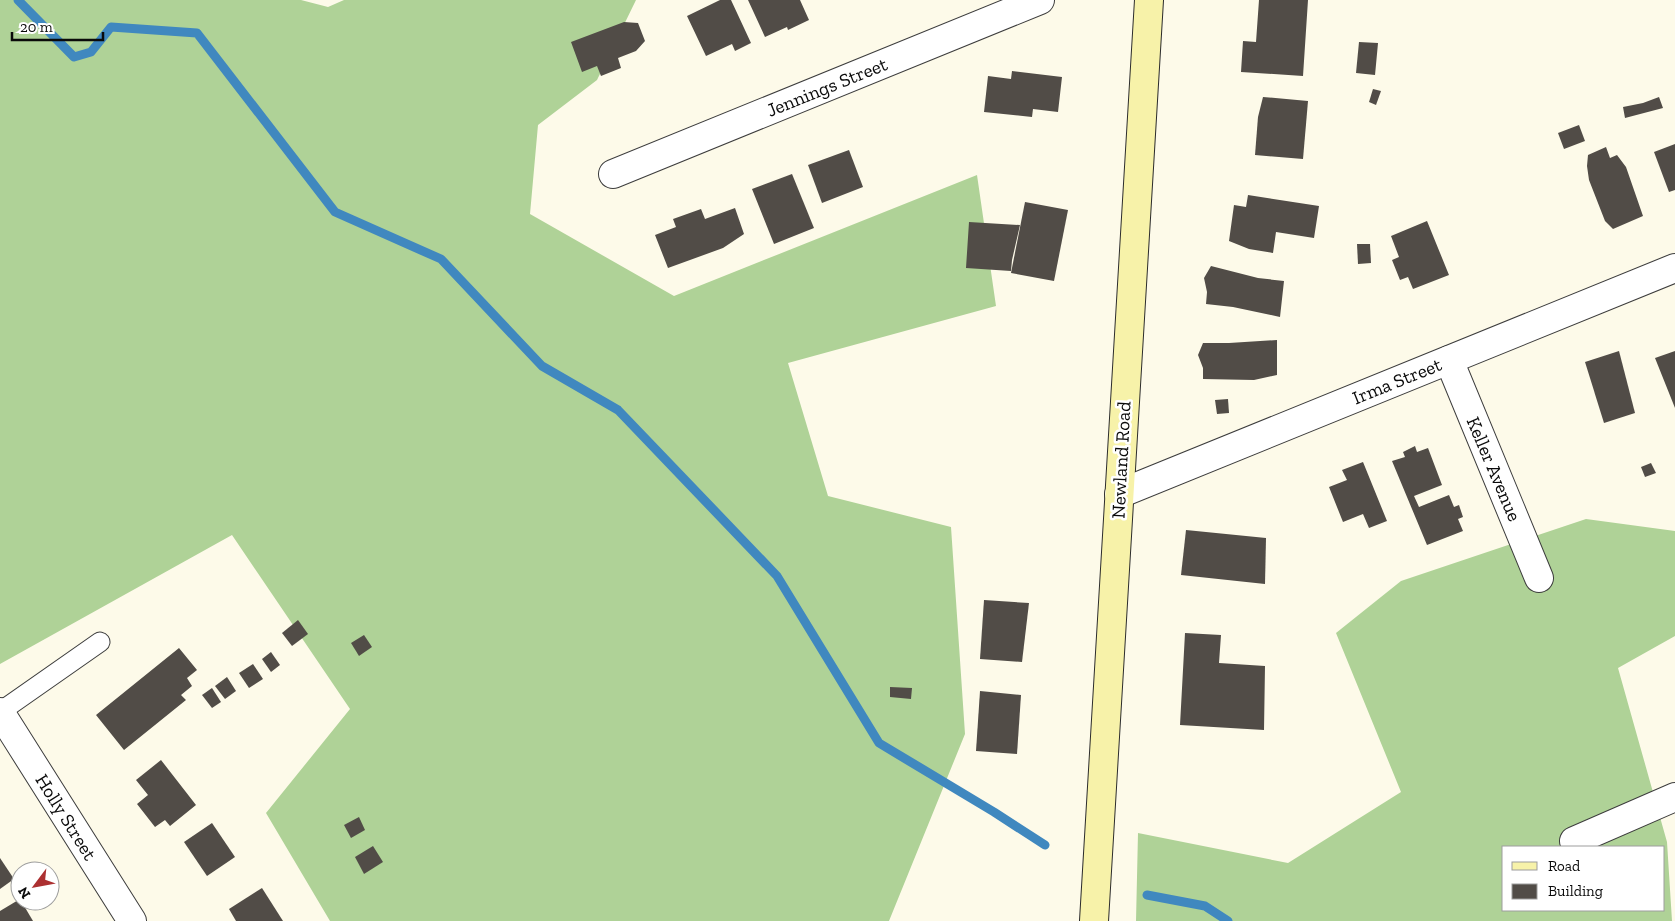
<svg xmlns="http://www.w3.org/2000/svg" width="1675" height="921" font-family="'Zilla Slab',serif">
<rect width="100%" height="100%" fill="#fdfae9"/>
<g fill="#afd297" fill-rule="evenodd">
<path d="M0,0H301L328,7L344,0H636L597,80L538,125L530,214L674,296L977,175L996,306L788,363L828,496L951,527L965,734L889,921H330L266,813L350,709L232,535L0,664Z"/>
<path d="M1586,519L1675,531V636L1618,668L1667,842L1672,921H1136L1138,833L1288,863L1401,792L1336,633L1401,581ZM1504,847H1664V910H1504Z"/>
</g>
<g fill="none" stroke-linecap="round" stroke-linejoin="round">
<g stroke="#4088bf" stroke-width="9">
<path d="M18,0L74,57L91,52L111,27L197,33L335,212L441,259L542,366L618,410L777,576L879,743L994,812L1045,845"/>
<path d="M1147,895L1205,906L1228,921"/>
</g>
</g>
<g fill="#514c47">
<path d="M720,0H731L751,43L735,51L732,44L706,56L687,16Z"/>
<path d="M748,0H800L809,20L788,30L787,27L765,37Z"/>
<path d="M1259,0H1308L1303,76L1241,72L1243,41L1256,42Z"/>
<path d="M624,22L638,23L645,41L636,51L618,58L621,68L601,76L597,66L582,72L571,42Z"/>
<path d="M1359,42L1378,43L1375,75L1356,73Z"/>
<path d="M1012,71L1062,77L1058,112L1033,109L1032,117L984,112L988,76L1011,79Z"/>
<path d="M1373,89L1381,91L1376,105L1369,102Z"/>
<path d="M1263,97L1308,101L1303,159L1255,155L1258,117Z"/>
<path d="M1659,97L1663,108L1625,118L1623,107L1643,103Z"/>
<path d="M1579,125L1585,141L1564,149L1558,133Z"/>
<path d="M1675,144V190L1669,192L1654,152Z"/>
<path d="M1606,147L1610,158L1617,155L1626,167L1643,216L1613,229L1605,221L1589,180L1587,166L1588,155Z"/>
<path d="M849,150L863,187L822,203L808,165Z"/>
<path d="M792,174L814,228L774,244L752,189Z"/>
<path d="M1248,195L1319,206L1314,238L1276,232L1273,253L1249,249L1229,241L1234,205L1246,207Z"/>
<path d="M1025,202L1068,210L1054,281L1011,273Z"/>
<path d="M735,208L744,234L723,248L668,268L655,235L676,227L673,219L701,209L705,219Z"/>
<path d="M1427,221L1449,275L1413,289L1408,277L1400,280L1392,260L1399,257L1391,236Z"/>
<path d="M969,222L1020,225L1012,260L1011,271L966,268Z"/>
<path d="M1357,244H1370L1371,263L1358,264Z"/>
<path d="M1211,266L1258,278L1284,281L1280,317L1233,307L1206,304L1207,292L1204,278Z"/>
<path d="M1277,340V375L1254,380L1203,379V368L1198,355L1203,343H1229Z"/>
<path d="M1619,351L1635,413L1604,423L1585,362Z"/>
<path d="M1675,351V408L1655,358Z"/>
<path d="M1228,399L1229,413L1217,414L1215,400Z"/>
<path d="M1415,446L1417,452L1428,448L1442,485L1414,496L1419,507L1449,495L1454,507L1459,505L1463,517L1458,519L1463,531L1427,545L1392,461L1405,457L1403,452Z"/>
<path d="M1363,462L1387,521L1369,528L1363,514L1343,522L1329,487L1347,480L1342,470Z"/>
<path d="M1651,463L1656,473L1645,477L1641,467Z"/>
<path d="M1186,530L1266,538L1265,584L1181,575Z"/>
<path d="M984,600L1029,603L1022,662L980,659Z"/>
<path d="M298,620L308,634L292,646L282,633Z"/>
<path d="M1185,633L1221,635L1219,663L1265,666L1264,730L1180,725Z"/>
<path d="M364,635L372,647L359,656L351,643Z"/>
<path d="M179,648L197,670L187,678L192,686L181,695L186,700L124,750L96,715Z"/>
<path d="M271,652L280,665L271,672L262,659Z"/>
<path d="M253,664L263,679L249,688L239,673Z"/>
<path d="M227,677L236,691L225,699L215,686Z"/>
<path d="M890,687L912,688L911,699L890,697Z"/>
<path d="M212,688L221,702L212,708L202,695Z"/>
<path d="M980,691L1021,695L1017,754L976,751Z"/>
<path d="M161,760L196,805L170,826L165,820L155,827L137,804L148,795L136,780Z"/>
<path d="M359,817L365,830L351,838L344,825Z"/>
<path d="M212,823L235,857L207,876L184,842Z"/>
<path d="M373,846L383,862L364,874L355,857Z"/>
<path d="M0,858L14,879L0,889Z"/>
<path d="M262,888L283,921H236L229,909Z"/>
<path d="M20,899L33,921H0V911Z"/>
</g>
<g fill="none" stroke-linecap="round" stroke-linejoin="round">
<g stroke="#3d3d3d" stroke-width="21">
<path id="lane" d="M0,712L100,642"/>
</g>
<g stroke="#3d3d3d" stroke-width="30">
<g id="street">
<path d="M613,174L1040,0"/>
<path d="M1449,360L1539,578"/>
<path d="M1119,494L1675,268"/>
<path d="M0,712L132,921"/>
<path d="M1574,841L1675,797"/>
</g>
</g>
<g stroke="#2c2c2c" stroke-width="30">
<path id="secondary" d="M1094,921L1149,0"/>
</g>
<use href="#lane" stroke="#fff" stroke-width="19"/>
<use href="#street" stroke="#fff" stroke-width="28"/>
<use href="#secondary" stroke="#f7f2a9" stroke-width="28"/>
</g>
<g text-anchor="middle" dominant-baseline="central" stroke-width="5" stroke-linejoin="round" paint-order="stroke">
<g font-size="19" fill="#0a0a0a" stroke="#fff">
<text transform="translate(827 87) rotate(-22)">Jennings Street</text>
<text transform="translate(1397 381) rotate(-22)">Irma Street</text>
<text transform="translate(1121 460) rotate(-87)">Newland Road</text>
<text transform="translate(1494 469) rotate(67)">Keller Avenue</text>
<text transform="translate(66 817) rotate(58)">Holly Street</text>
</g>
</g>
<rect x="1502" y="846" width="162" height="65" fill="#ffffff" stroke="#9d9d9d"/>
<rect x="1512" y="862" width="25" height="8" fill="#f7f2a9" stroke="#9d9d9d"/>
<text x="1548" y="871" font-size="15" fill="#0a0a0a">Road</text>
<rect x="1512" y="884" width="25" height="15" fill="#514c47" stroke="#9d9d9d"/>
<text x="1548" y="896" font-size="15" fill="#0a0a0a">Building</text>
<g transform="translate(35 886) rotate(238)"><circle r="24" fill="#ffffff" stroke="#9d9d9d"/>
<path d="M0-4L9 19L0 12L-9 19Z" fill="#ac3031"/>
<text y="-8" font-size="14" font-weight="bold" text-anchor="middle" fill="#0a0a0a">N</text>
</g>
<path d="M12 32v8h91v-8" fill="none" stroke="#0a0a0a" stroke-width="2.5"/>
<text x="20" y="32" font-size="15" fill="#0a0a0a" stroke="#ffffff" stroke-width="4" paint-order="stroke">20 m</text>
</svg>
